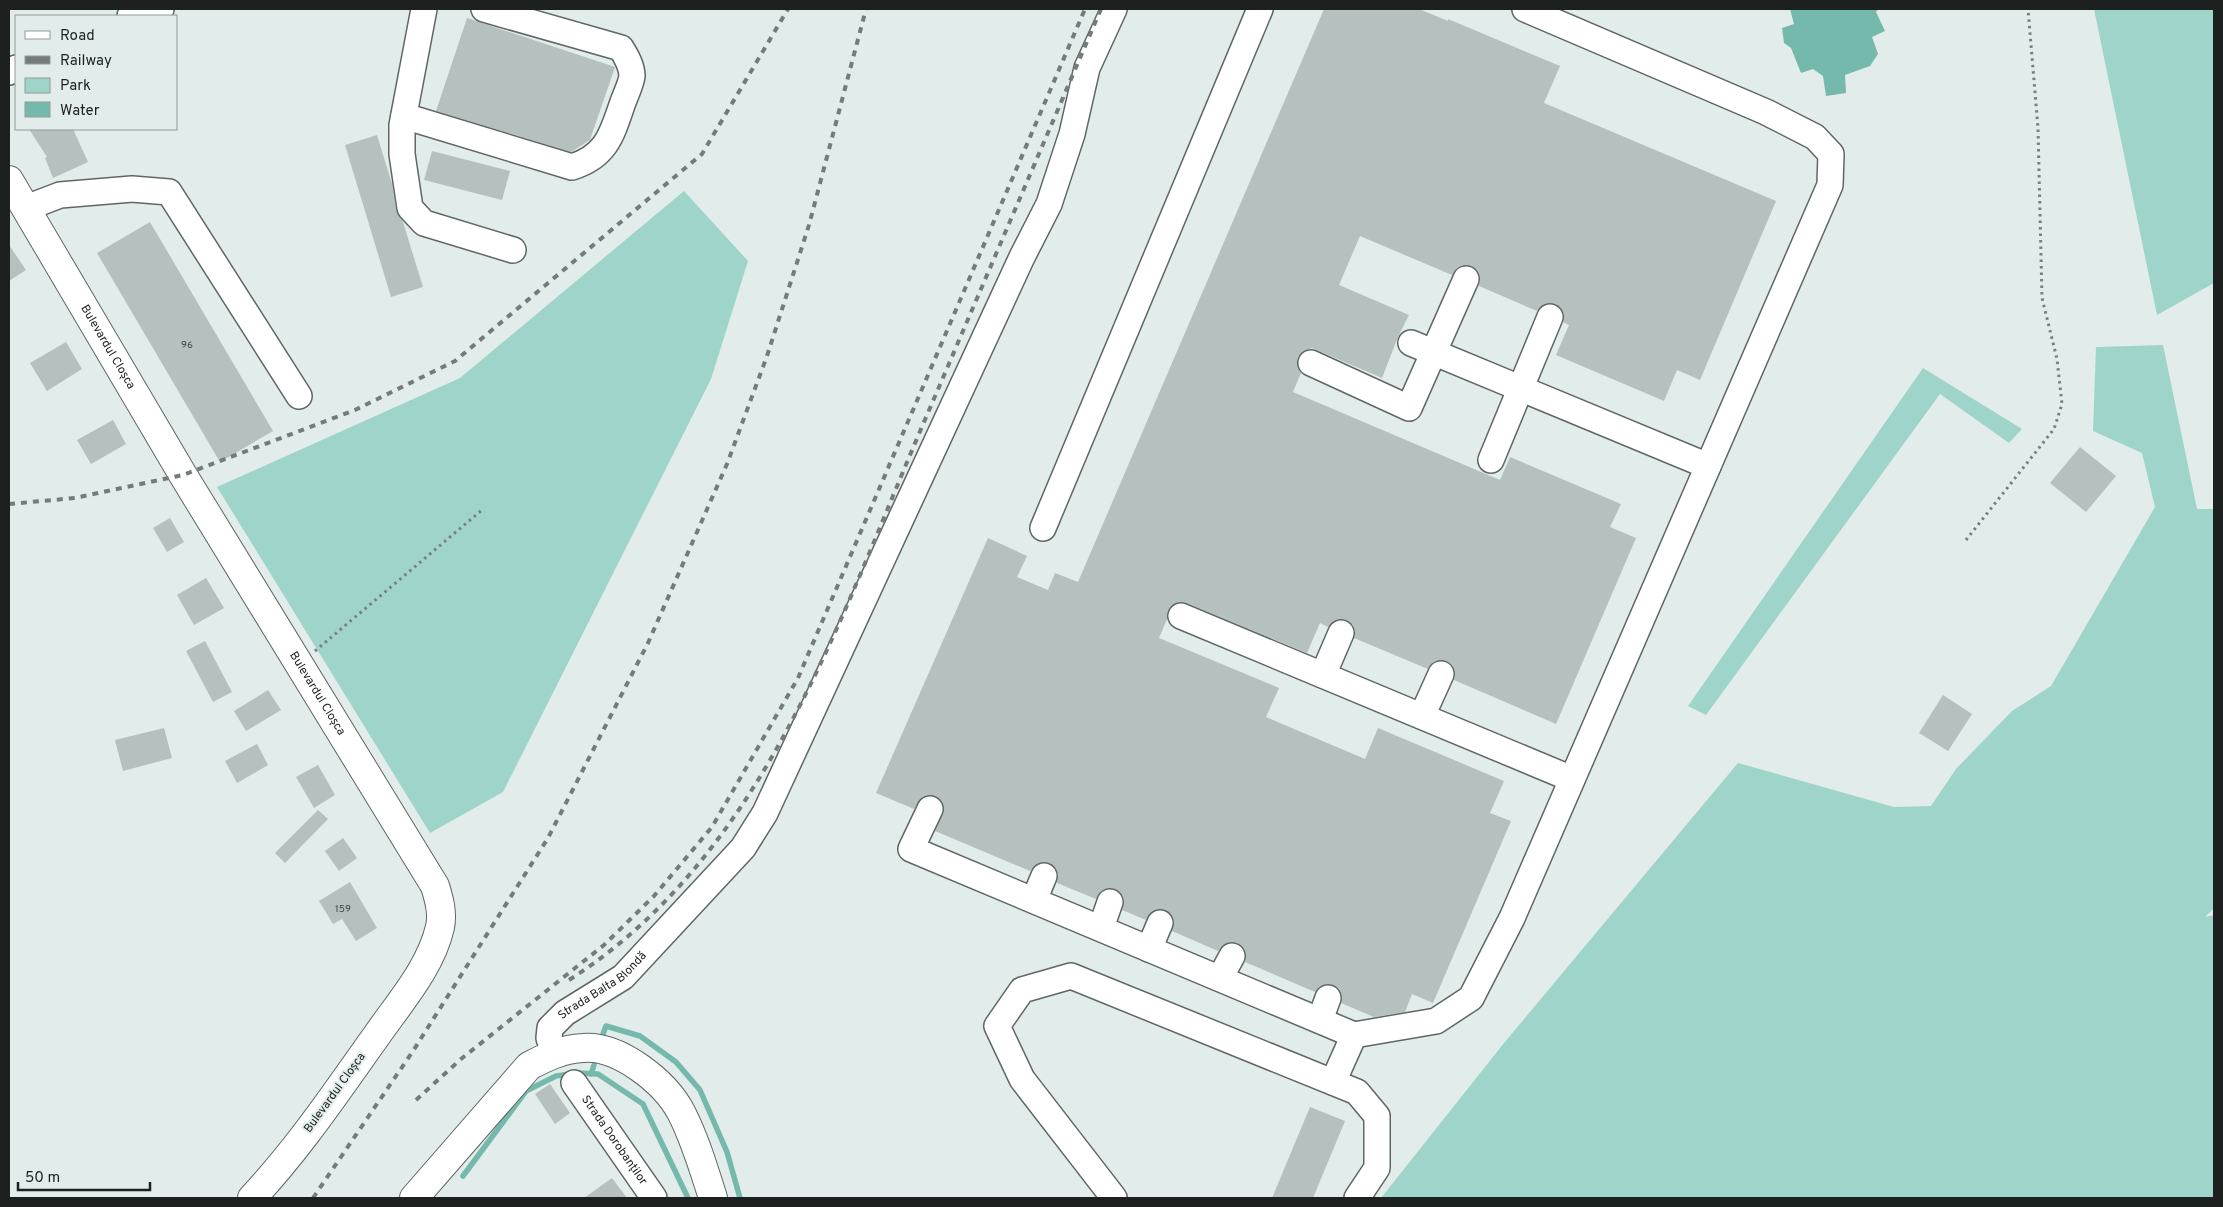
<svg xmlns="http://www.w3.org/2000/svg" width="2223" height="1207" font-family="Overpass,sans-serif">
<rect width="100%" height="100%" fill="#e2ecea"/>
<g fill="#9fd4ca">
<path d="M2094,9H2214V283L2157,315Z"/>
<path d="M684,191L748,261L711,379L503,792L430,833L217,487L460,378Z"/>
<path d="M2163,345L2197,509H2214V908L2205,917L2214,915V1198H1381L1504,1043L1738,763L1894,807L1931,806L1956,769L2012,711L2051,686L2155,507L2142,453L2093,431L2096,347Z"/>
<path d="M1923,368L2022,429L2009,443L1940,394L1706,715L1688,706Z"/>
</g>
<path fill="#75b9ad" d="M1790,9H1878L1876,12L1885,31L1872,37L1878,54L1870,66L1845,75L1846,93L1826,96L1823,76L1813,69L1801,73L1791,48L1784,43L1782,28L1794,24Z"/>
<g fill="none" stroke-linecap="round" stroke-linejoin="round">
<g stroke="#75b9ad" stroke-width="5.5">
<path d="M603,1034L606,1026L640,1036L676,1062L700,1090L727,1152L740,1198"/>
<path d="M591,1074L594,1065"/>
<path d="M463,1176L526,1091L556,1076L578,1073L598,1074L643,1104L688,1198"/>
</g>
</g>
<g fill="#b6c0be">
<path d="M1324,9H1419L1448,21V19L1560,66L1544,103L1776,201L1700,380L1677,370L1664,401L1556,355L1569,325L1563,322L1564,315L1561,308L1556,304L1548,303L1541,306L1537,311L1479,286L1480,277L1477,270L1471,266L1464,265L1458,267L1452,275L1360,236L1339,285L1409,315L1398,337L1382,378L1312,348L1303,351L1298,357L1297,365L1301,373L1293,392L1500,480L1510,457L1621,504L1610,527L1636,538L1556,724L1454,680L1455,673L1453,666L1446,661L1440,660L1433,662L1428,669L1354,638L1355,631L1353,625L1346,620L1339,619L1333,621L1328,627L1320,623L1307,653L1187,603L1179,602L1172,605L1168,610L1167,619L1159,638L1279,688L1266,717L1365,759L1378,728L1504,781L1490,813L1511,821L1433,1003L1412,994L1405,1012L1374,1017L1341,1003L1342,995L1339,988L1333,985L1325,984L1319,987L1315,992L1245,962L1246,955L1244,949L1238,943L1231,942L1225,944L1218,951L1172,931L1174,921L1171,914L1165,910L1159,909L1152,911L1146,920L1122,910L1124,899L1120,892L1115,889L1108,888L1101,891L1096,899L1057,883L1058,874L1055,867L1050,863L1043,862L1036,864L1030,871L935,831L944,808L942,801L936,796L928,795L922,797L914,809L876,793L988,538L1027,556L1017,577L1048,590L1055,573L1078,582Z"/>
<path d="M467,18L615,67L590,140L571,152L436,111Z"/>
<path d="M29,129H73L88,162L53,178L45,158L47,157Z"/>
<path d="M377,135L392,184L396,210L403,222L423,287L391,297L345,145Z"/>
<path d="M432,151L510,171L502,200L424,180Z"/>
<path d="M150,222L273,431L220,462L97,253Z"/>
<path d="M9,245L26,270L9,281Z"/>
<path d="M66,342L82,369L47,391L30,363Z"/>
<path d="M113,420L126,444L91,464L77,440Z"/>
<path d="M2080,447L2116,476L2086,512L2050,483Z"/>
<path d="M170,518L184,542L167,552L153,528Z"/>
<path d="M206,578L224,608L194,625L177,595Z"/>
<path d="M205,641L232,692L213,702L186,651Z"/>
<path d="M268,690L281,710L246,731L234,711Z"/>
<path d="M1943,695L1972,714L1948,751L1919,733Z"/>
<path d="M164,728L172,758L123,771L115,740Z"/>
<path d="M257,744L268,765L237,783L225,761Z"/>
<path d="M318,765L335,795L314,808L296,777Z"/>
<path d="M318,810L328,819L285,863L275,853Z"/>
<path d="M343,838L357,858L339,871L325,851Z"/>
<path d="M350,882L377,928L356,941L342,919L333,924L319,901Z"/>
<path d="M550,1084L570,1113L555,1124L535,1094Z"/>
<path d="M1310,1107L1345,1121L1313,1198H1272Z"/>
<path d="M612,1178L627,1198H584Z"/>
</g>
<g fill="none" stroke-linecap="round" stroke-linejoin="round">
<g stroke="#5e6765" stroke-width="28">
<g id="minor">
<path d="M424,9L402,125V154L410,208L424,223L513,250"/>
<path d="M130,16L161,9"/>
<path d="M9,72L16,68"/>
<path d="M404,116L572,167C607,156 612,134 623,102C626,94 631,84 632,76C632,66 626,56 621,48L484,9"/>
<path d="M26,208L60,195L132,189L169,192L299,396"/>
<path d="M1411,343L1708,466"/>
<path d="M1311,363L1409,408L1466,279"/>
<path d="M1491,460L1550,317"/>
<path d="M1043,528L1260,9"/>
<path d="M1181,616L1572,779"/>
<path d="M1323,675L1341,633"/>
<path d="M1422,716L1441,674"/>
<path d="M930,809L911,849L1354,1035"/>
<path d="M1034,900L1044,876"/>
<path d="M1101,928L1110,902"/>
<path d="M1149,949L1160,923"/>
<path d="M1220,978L1232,956"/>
<path d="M1320,1020L1328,998"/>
<path id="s1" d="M555,1054L549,1038L550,1028L565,1013L623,977L743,848L765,813L1022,257L1049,204L1072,134L1087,68L1114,9"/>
<path d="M1333,1082L1354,1035L1436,1021L1471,998L1512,918L1830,185L1831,154L1815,137L1766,112L1525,9"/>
<path id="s2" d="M574,1083L654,1198"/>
<path d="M1114,1198L1022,1079L997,1026L1022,990L1071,976L1357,1092L1377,1116V1168L1357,1198"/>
</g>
</g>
<g stroke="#5e6765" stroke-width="30">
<g id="major">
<path id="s3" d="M9,180L183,475L435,886C439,899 443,913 440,927C431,967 400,1002 377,1035C337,1091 299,1148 252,1198"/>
<path d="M414,1198L529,1066C546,1057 563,1049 583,1048C619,1045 665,1082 681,1112C695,1139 704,1170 713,1198"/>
</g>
</g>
<g stroke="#797f7e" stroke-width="3" stroke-dasharray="2.5 4" stroke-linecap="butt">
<path d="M1966,540L2054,429L2062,404L2057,359L2042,298L2038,128L2028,9"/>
<path d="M315,651L482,510"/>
</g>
<use href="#minor" stroke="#fff" stroke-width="25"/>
<use href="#major" stroke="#fff" stroke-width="28"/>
<g stroke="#757b7a" stroke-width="4" stroke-dasharray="6 6" stroke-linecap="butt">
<path d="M9,504L75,498L183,475L355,410L455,361L702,154L788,9"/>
<path d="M569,980C761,858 836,628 921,429C981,289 1041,149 1101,9"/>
<path d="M416,1100L461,1059L604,945L654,896L712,827L798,678L1085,9"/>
<path d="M313,1198L413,1051L548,838L648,643L727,464L767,356L809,225L866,9"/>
</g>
</g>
<g text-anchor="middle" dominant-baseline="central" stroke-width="4" stroke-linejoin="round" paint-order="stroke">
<g font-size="10" fill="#424847">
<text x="187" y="345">96</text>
<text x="343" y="909">159</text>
</g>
<g font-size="12" fill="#1c201f" stroke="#e2ecea">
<text stroke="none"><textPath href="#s3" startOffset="194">Bulevardul Cloșca</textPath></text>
<text stroke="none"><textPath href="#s3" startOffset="599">Bulevardul Cloșca</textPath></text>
<text stroke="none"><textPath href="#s1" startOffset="95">Strada Balta Blondă</textPath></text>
<text transform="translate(335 1093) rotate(-54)">Bulevardul Cloșca</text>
<text stroke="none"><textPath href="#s2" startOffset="70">Strada Dorobanților</textPath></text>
</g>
</g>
<rect width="2223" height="1207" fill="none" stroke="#1c201f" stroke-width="20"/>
<rect x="15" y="15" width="162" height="115" fill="#e2ecea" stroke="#939a99"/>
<rect x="25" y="31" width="25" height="8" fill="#ffffff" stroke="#939a99"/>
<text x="60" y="40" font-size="15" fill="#1c201f">Road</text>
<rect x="25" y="56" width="25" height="8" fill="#757b7a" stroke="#939a99"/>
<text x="60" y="65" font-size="15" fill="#1c201f">Railway</text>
<rect x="25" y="78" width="25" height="15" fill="#9fd4ca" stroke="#939a99"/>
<text x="60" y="90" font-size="15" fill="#1c201f">Park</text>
<rect x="25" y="102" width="25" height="15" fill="#75b9ad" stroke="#939a99"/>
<text x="60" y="115" font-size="15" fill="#1c201f">Water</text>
<path d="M18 1182v8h132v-8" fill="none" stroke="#1c201f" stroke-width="2.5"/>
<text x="25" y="1182" font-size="15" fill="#1c201f" stroke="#e2ecea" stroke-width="4" paint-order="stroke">50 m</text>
</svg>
